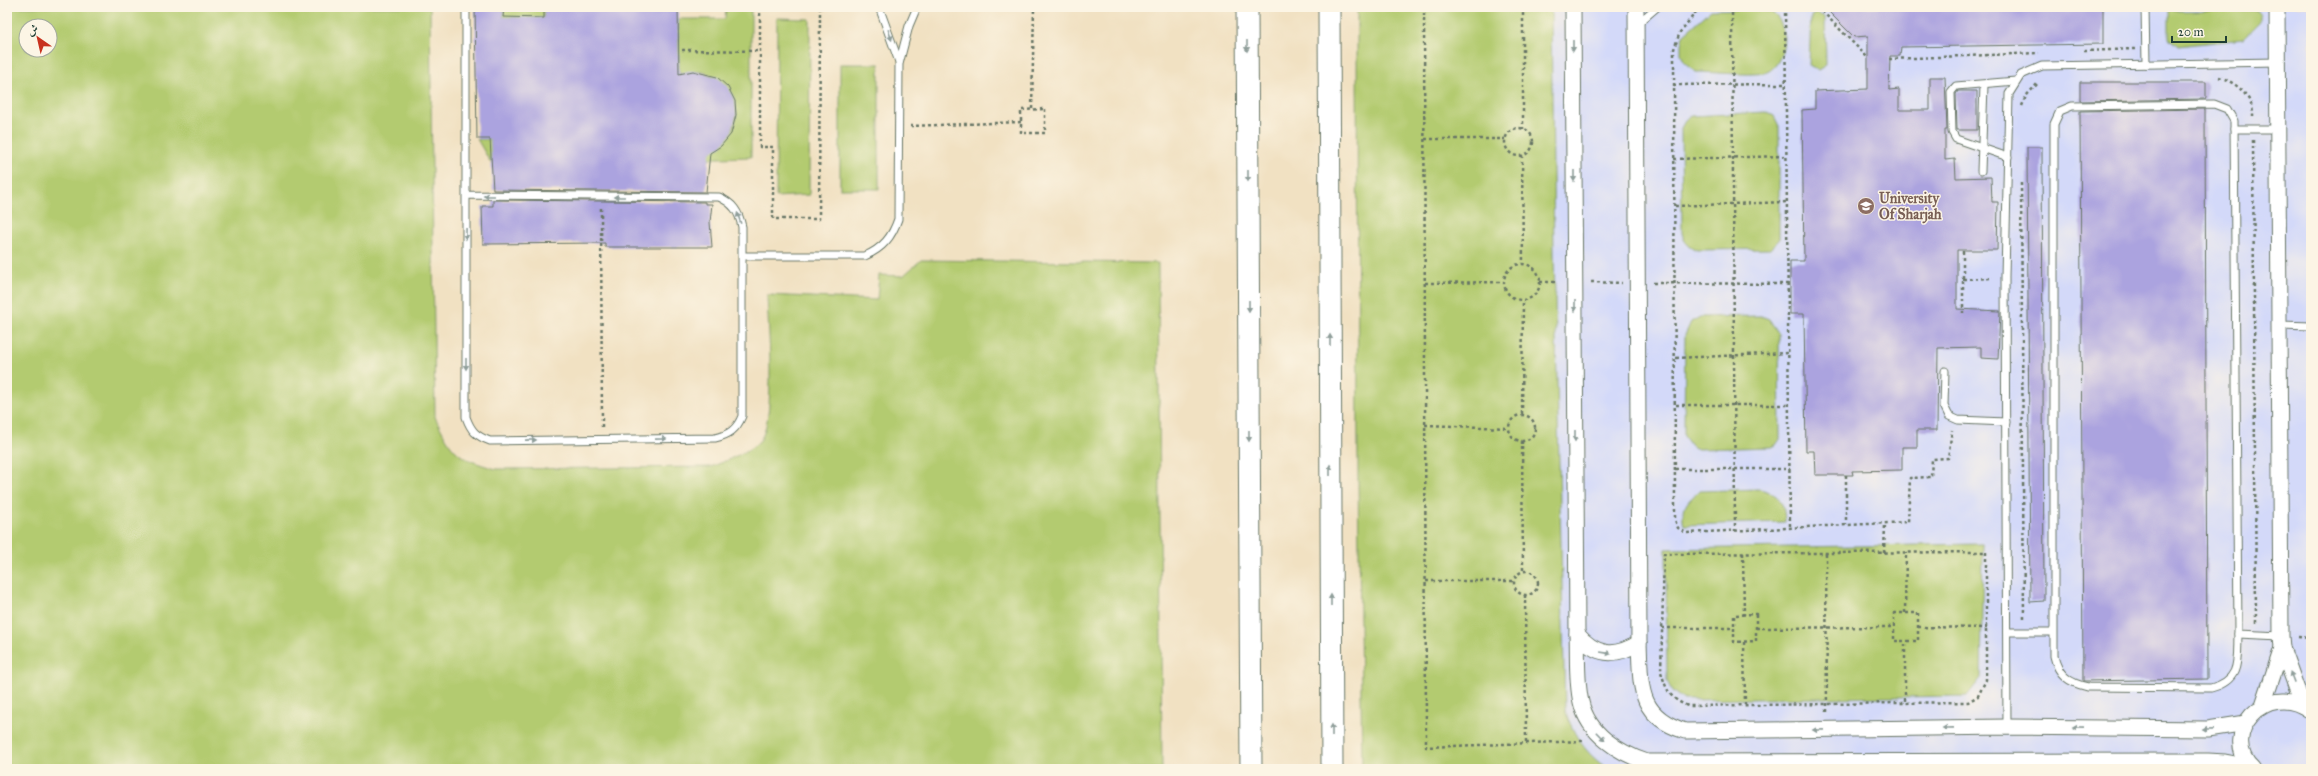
<svg xmlns="http://www.w3.org/2000/svg" width="2318" height="776" font-family="'IM FELL Great Primer',Amiri,serif">
<rect width="100%" height="100%" fill="#fcf5e5"/>
<filter id="ink" filterUnits="userSpaceOnUse"><feTurbulence type="fractalNoise" baseFrequency=".025" numOctaves="2"/><feDisplacementMap in="SourceGraphic" scale="8" xChannelSelector="R" yChannelSelector="G"/><feConvolveMatrix kernelMatrix="1 2 1 2 8 2 1 2 1" color-interpolation-filters="sRGB"/></filter>
<filter id="wash" filterUnits="userSpaceOnUse"><feTurbulence type="fractalNoise" baseFrequency=".012" numOctaves="4" result="noise"/><feDisplacementMap in="SourceGraphic" scale="16" xChannelSelector="R" yChannelSelector="G"/><feGaussianBlur stdDeviation="0.9" result="paint"/><feColorMatrix in="noise" values="0 0 0 0 0 0 0 0 0 0 0 0 0 0 0 0 0 1.4 0 .05"/><feComposite in="paint" operator="in"/></filter>
<g filter="url(#wash)">
<rect width="100%" height="100%" fill="#f1e1c2"/>
<path fill="#d3d9f9" d="M1420,7H2311V769H1422Z"/>
<g fill="#b3cb70" stroke="#698452" fill-rule="evenodd">
<path d="M7,7H430L435,417C453,454 457,458 496,469L711,467C723,462 754,450 761,439C776,416 768,325 767,295L877,300L879,275L903,276L921,260L1158,263L1162,769H7ZM26,26H50V50H26Z"/>
<path d="M504,7H544L543,109L521,18L503,17Z"/>
<path d="M726,7H751V157L492,165L477,139H662L709,153C733,138 746,115 727,90C712,71 702,69 679,74L678,19H725Z"/>
<path d="M1357,7H1551L1554,255L1565,710C1574,736 1585,753 1608,769H1362L1358,479Z"/>
<path d="M1711,10C1725,10 1761,7 1772,13C1791,23 1786,68 1764,73C1749,76 1713,72 1696,72L1684,62L1681,54V44L1683,35Z"/>
<path d="M2256,10L2260,15V22L2243,39L2178,46L2169,38V11Z"/>
<path d="M1817,13L1824,17L1825,20L1826,65L1818,70L1809,65L1811,16Z"/>
<path d="M777,18L810,19L809,195L776,197Z"/>
<rect x="840" y="64" width="39" height="125"/>
<path d="M1766,112L1774,116L1779,126V240L1770,249L1697,250C1688,246 1684,242 1682,233L1681,128L1686,119L1692,116Z"/>
<path d="M1761,316L1769,319L1779,334L1780,439L1776,445L1772,447L1698,449L1691,446L1684,436L1685,335L1691,322L1700,317Z"/>
<path d="M1760,489C1781,494 1784,503 1785,522L1684,525C1680,510 1687,500 1700,491Z"/>
<path d="M1983,544L1981,678L1967,696L1684,700L1672,691L1667,681L1666,549Z"/>
</g>
<g id="blocks">
<g fill="#aba3df">
<path d="M475,7H504L503,17L544,18V7H678L679,74L693,71L717,77L728,87L735,101L736,115L731,134L721,146L710,153L706,192L493,190L490,139H477Z"/>
<path d="M1824,7H2103V44L1901,47L1900,56H1890L1889,90L1899,89V110H1930V77H1945L1947,130H1945V160L1955,159L1956,178L1991,177L1992,202H1998L1997,250H1957V309L2000,311L1998,359L1981,358V347L1938,348L1937,430H1917V447H1902V470L1852,471L1853,475H1815L1814,451H1806L1804,314H1790V261H1804L1802,110L1815,109V91L1868,89V36L1854,37Z"/>
<path d="M2080,82H2206V97L2205,99L2080,101Z"/>
<path d="M1958,91H1977V130H1957L1956,94Z"/>
<path d="M2205,109L2207,679L2083,681L2080,111Z"/>
<path d="M2027,147H2042L2044,601L2030,602Z"/>
<path d="M493,200L705,202V204H712L710,222L712,247H605V243L483,244L482,206H493Z"/>
</g>
</g>
</g>
<g filter="url(#ink)">
<use href="#blocks" fill-opacity="0" stroke="#687666" stroke-width="1"/>
<g fill="none" stroke-linecap="round" stroke-linejoin="round">
<g stroke="#687666" stroke-width="9">
<g id="lane">
<path d="M466,7V417C471,431 476,436 490,441L715,438C729,435 737,429 742,416V227C739,212 733,203 719,197L467,195"/>
<path d="M879,7L899,62"/>
<path d="M2145,7L2146,64"/>
<path d="M1636,25L1657,7"/>
<path d="M2214,104L2227,109L2234,121L2238,634C2237,659 2242,680 2211,688L2088,687C2069,683 2058,675 2054,656V124L2060,111L2072,106Z"/>
<path d="M2234,129H2278"/>
<path d="M2008,157L1956,139L1952,132L1951,92L1956,86L2016,81"/>
<path d="M1981,171L1984,85"/>
<path d="M743,256H865C883,248 892,237 898,219L899,64L909,26L917,7"/>
<path d="M2280,325L2311,326"/>
<path d="M1945,371L1944,406L1949,416L1958,420L2006,422"/>
<path d="M2007,632H2053"/>
<path d="M2238,634L2281,636"/>
<path d="M2007,727L2005,277L2009,94L2021,75L2042,66L2278,62"/>
</g>
</g>
<g stroke="#687666" stroke-width="17">
<g id="street">
<path d="M1573,7L1577,634C1578,656 1576,681 1581,702C1588,734 1619,753 1647,762L2208,761L2225,762L2251,767"/>
<path d="M1636,7L1639,643C1641,686 1637,716 1685,731L2007,727L2208,729L2246,723"/>
<path d="M2277,7L2281,636L2282,648L2303,706"/>
<path d="M1577,634C1596,656 1614,658 1639,643"/>
<path d="M2263,705L2282,648"/>
<path d="M2253,769C2217,735 2267,679 2309,710"/>
</g>
</g>
<g stroke="#687666" stroke-width="23">
<g id="secondary">
<path d="M1247,7L1251,769"/>
<path d="M1329,7L1332,769"/>
</g>
</g>
<g stroke="#687666" stroke-width="2.5" stroke-dasharray="3 3" stroke-linecap="butt">
<path d="M760,7V147H773V219H819L820,7"/>
<path d="M1424,7L1426,747L1583,741"/>
<path d="M1523,7V129"/>
<path d="M1700,7L1680,32L1674,49L1675,520L1678,528L1686,533L1908,522L1910,478L1931,477L1932,459L1948,458L1952,430"/>
<path d="M1732,7L1735,531"/>
<path d="M1785,7L1790,528"/>
<path d="M1818,7L1868,58"/>
<path d="M682,50L760,51"/>
<path d="M2084,51L2135,49"/>
<path d="M1889,59L2039,53"/>
<path d="M2219,77C2236,82 2254,97 2253,117"/>
<path d="M1673,85L1786,84"/>
<path d="M2022,106L2026,96L2038,83"/>
<path d="M1032,109L1034,7"/>
<path d="M1045,109V133H1021V110Z"/>
<path d="M910,126L1022,122"/>
<circle cx="1519" cy="142" r="14"/>
<path d="M1425,139H1505"/>
<path d="M2253,140L2256,623"/>
<path d="M1522,155L1523,264"/>
<path d="M1674,159L1787,156"/>
<path d="M2021,183L2024,620"/>
<path d="M1675,206L1787,202"/>
<path d="M601,208L602,427"/>
<path d="M1963,251V313"/>
<circle cx="1522" cy="282" r="18"/>
<path d="M1963,279L1993,278"/>
<path d="M1540,282H1558"/>
<path d="M1591,282L1622,283"/>
<path d="M1425,283L1504,282"/>
<path d="M1653,283L1788,284"/>
<path d="M1676,358L1788,353"/>
<path d="M1676,405H1789"/>
<path d="M1522,414L1523,300"/>
<circle cx="1522" cy="428" r="13"/>
<path d="M1425,425L1508,428"/>
<path d="M1522,441L1523,571"/>
<path d="M1675,469H1790"/>
<path d="M1846,475V525"/>
<path d="M1986,552V680L1978,696L1968,702L1688,706C1669,698 1667,691 1661,672L1664,554Z"/>
<path d="M1743,553L1744,615"/>
<path d="M1826,553L1827,713"/>
<path d="M1884,553L1885,524"/>
<circle cx="1526" cy="583" r="12"/>
<path d="M1426,581H1513"/>
<path d="M1525,595L1526,743"/>
<rect x="1894" y="613" width="24" height="28"/>
<path d="M1905,613L1906,552"/>
<path d="M1756,614V641L1734,642V615Z"/>
<path d="M1918,627L1987,628"/>
<path d="M1662,628H1734"/>
<path d="M1756,628L1894,627"/>
<path d="M2298,636L2311,637"/>
<path d="M1744,642L1745,704"/>
<path d="M1905,701V641"/>
</g>
<use href="#lane" stroke="#fff" stroke-width="7"/>
<use href="#street" stroke="#fff" stroke-width="15"/>
<use href="#secondary" stroke="#fff" stroke-width="21"/>
</g>
<defs><path id="oneway-solid" d="M-6-.8H1V-3.2L6.5 0L1 3.2V.8H-6Z"/></defs>
<g fill="#8f9e9a">
<use href="#oneway-solid" transform="translate(890 35) rotate(72)"/>
<use href="#oneway-solid" transform="translate(1247 46) rotate(90)"/>
<use href="#oneway-solid" transform="translate(1573 46) rotate(90)"/>
<use href="#oneway-solid" transform="translate(1248 176) rotate(90)"/>
<use href="#oneway-solid" transform="translate(1574 176) rotate(90)"/>
<use href="#oneway-solid" transform="translate(489 196) rotate(-180)"/>
<use href="#oneway-solid" transform="translate(619 197) rotate(-180)"/>
<use href="#oneway-solid" transform="translate(739 218) rotate(-108)"/>
<use href="#oneway-solid" transform="translate(466 234) rotate(91)"/>
<use href="#oneway-solid" transform="translate(1249 306) rotate(90)"/>
<use href="#oneway-solid" transform="translate(1575 306) rotate(90)"/>
<use href="#oneway-solid" transform="translate(1330 340) rotate(-90)"/>
<use href="#oneway-solid" transform="translate(466 364) rotate(90)"/>
<use href="#oneway-solid" transform="translate(1249 436) rotate(90)"/>
<use href="#oneway-solid" transform="translate(1575 436) rotate(90)"/>
<use href="#oneway-solid" transform="translate(661 439) rotate(-1)"/>
<use href="#oneway-solid" transform="translate(531 440) rotate(-1)"/>
<use href="#oneway-solid" transform="translate(1330 470) rotate(-90)"/>
<use href="#oneway-solid" transform="translate(1331 600) rotate(-90)"/>
<use href="#oneway-solid" transform="translate(1606 653) rotate(9)"/>
<use href="#oneway-solid" transform="translate(2292 677) rotate(-111)"/>
<use href="#oneway-solid" transform="translate(1948 728) rotate(179)"/>
<use href="#oneway-solid" transform="translate(2078 728) rotate(-179)"/>
<use href="#oneway-solid" transform="translate(2208 729) rotate(179)"/>
<use href="#oneway-solid" transform="translate(1332 730) rotate(-90)"/>
<use href="#oneway-solid" transform="translate(1818 730) rotate(179)"/>
<use href="#oneway-solid" transform="translate(1601 736) rotate(46)"/>
</g>
</g>
<defs>
<g id="university-disc" transform="scale(0.9)"><circle r="9.5" fill="#8d6e63" stroke="#fcf5e5"/><path d="M0-5L7-2L0 1L-7-2ZM-4 1L0 2.5L4 1V4Q0 6-4 4Z" fill="#fff"/></g>
</defs>
<g fill-rule="evenodd">
<use href="#university-disc" x="1866" y="206"/>
</g>
<g text-anchor="middle" dominant-baseline="central" stroke-width="3" stroke-linejoin="round" paint-order="stroke">
<g font-size="14" font-weight="bold" fill="#785e54" stroke="#fcf5e5" text-anchor="start">
<text x="1879" y="198">University<tspan x="1879" dy="16">Of Sharjah</tspan></text>
</g>
</g>
<rect width="2318" height="776" fill="none" stroke="#fcf5e5" stroke-width="24"/>
<g transform="translate(38 38) rotate(326)"><circle r="19" fill="#fcf5e5" stroke="#a4ab9e"/>
<path d="M0-3L7 15L0 10L-7 15Z" fill="#c8321e"/>
<text y="-6" font-size="11" font-weight="bold" text-anchor="middle" fill="#1f3d34">ش</text>
</g>
<path d="M2172 36v6h54v-6" fill="none" stroke="#1f3d34" stroke-width="2"/>
<text x="2178" y="36" font-size="12" fill="#1f3d34" stroke="#fcf5e5" stroke-width="3" paint-order="stroke">20 m</text>
</svg>
